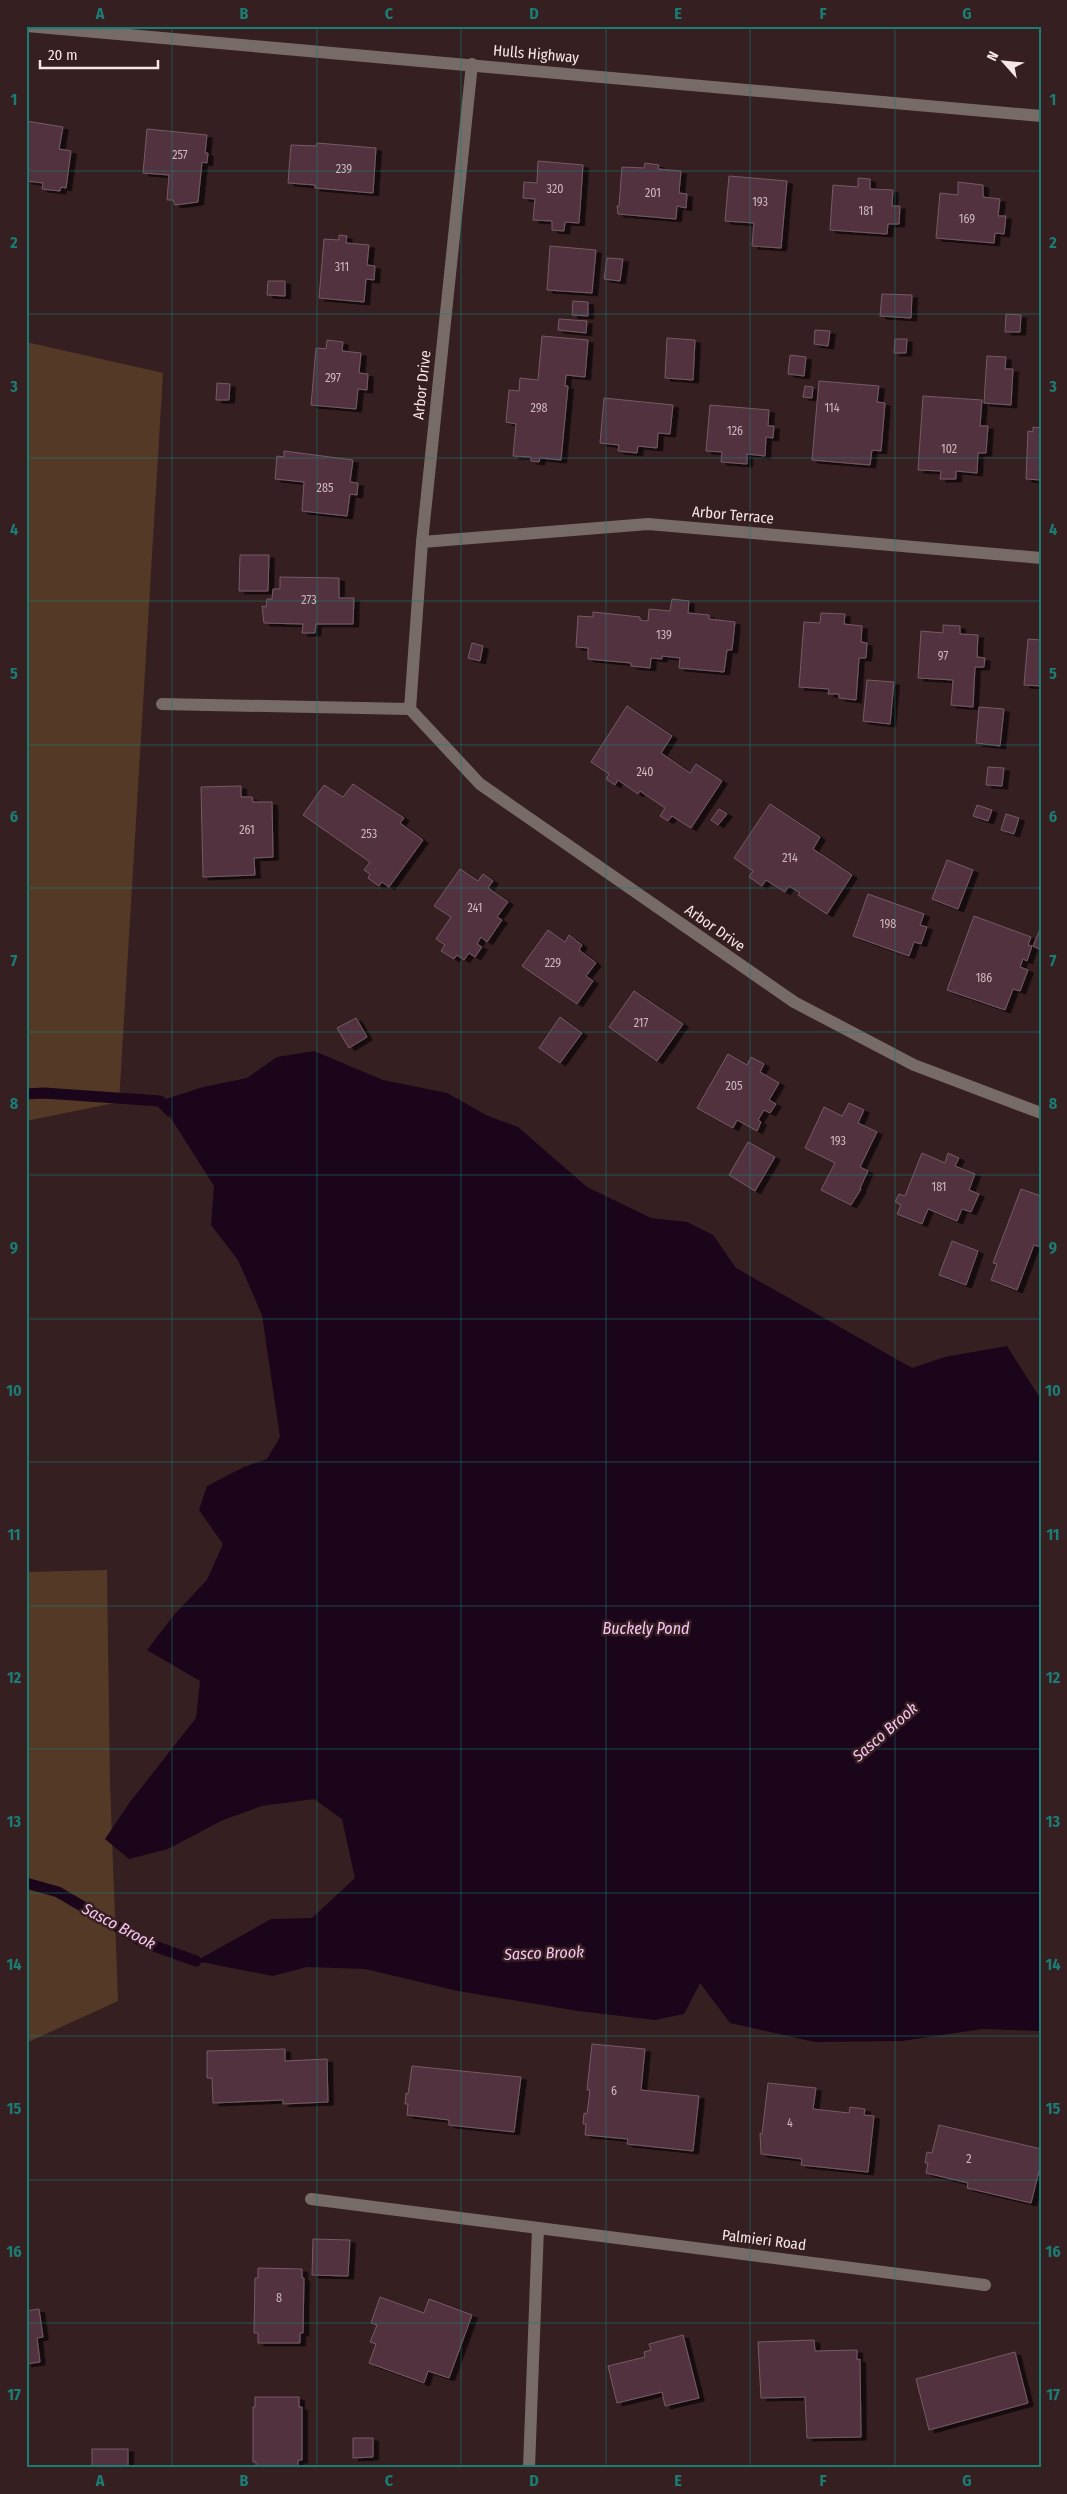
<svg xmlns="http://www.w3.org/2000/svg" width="1067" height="2494" font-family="'Fira Sans Condensed',sans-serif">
<defs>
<filter id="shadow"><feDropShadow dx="5.5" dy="3" stdDeviation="0" flood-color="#0009"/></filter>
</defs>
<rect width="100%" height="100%" fill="#361f21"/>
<g fill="#543a26">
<path d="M26,342L163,373L119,1102L26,1121Z"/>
<path d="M107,1570L110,1784L118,2001L26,2043V1572Z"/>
</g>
<path fill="#1b051a" d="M314,1051L383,1080L447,1093L488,1116L518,1127L587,1187L651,1218L687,1222L713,1235L736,1268L912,1368L945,1357L1007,1346L1038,1395H1041V2031L982,2029L902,2041L815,2042L730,2023L700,1983L684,2014L655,2020L578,2011L458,1991L365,1969L307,1967L273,1976L196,1961L271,1919L312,1918L355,1878L342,1819L314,1799L262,1806L223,1820L168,1849L129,1859L105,1839L130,1802L196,1718L200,1681L147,1650L174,1615L207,1580L223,1544L199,1510L207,1486L244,1467L267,1459L280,1437L262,1315L238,1260L211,1225L214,1186L160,1101L203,1087L247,1078L277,1057Z"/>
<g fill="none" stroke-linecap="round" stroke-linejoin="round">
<g stroke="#1b051a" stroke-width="11">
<path d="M26,1094L44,1093L160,1101L170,1111"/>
<path d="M26,1883L58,1892L143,1942L196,1961"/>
</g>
</g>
<g fill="#523140" stroke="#745b66" filter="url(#shadow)">
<path d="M26,121L63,127L59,149L71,151L66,188L61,187L60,191L42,189L43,183L27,181L29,168H26Z"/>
<path d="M147,129L207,135L205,153H208L207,163L202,162L198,202L175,205L173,200H167L169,175L143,173Z"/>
<path d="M317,143L376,148L373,193L315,188V185L288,183L291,145L316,146Z"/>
<path d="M538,161L583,165L579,223L565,222L564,231L552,230V221L533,220L535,199L523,198L524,182L537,183Z"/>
<path d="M645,163L659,165L658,169L681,171L679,193L687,194L686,208L677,206L676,219L618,214L617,206H619L622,167L644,168Z"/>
<path d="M729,176L787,181L781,248L752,246L754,223L725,221Z"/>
<path d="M858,178L870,179V189L893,190L892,206H900L899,224H888L887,234L830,230L833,185L858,187Z"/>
<path d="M958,182L983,185V197L1000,199L998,216H1006L1004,234L995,233L994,243L936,238L940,193L958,195Z"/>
<path d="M339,235L347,236L346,243L369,245L367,265L375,266L374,280L366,279L364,302L319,298L324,239L339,240Z"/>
<path d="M550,246L596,250L592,293L547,290Z"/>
<path d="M607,258L623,259L620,281L604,279Z"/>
<path d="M268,281H285V296L267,295Z"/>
<path d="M882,294L912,295L911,318L880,316Z"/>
<path d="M573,301L588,302V316L572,315Z"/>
<path d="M1006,314L1021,315L1020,332H1005Z"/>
<path d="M559,319L587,321L586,333L558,330Z"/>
<path d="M815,330L830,331L828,346L814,344Z"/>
<path d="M542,336L588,340L585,377L566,375L565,386H568L561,460L540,458L539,462L531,461V457L513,456L516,424L506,422L509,390L519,391L520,378L538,380Z"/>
<path d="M667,338L695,340L693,380L665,378Z"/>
<path d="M895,339H907L906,353H894Z"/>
<path d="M327,340L343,342L342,351L361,353L359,373L368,374L367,390L358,389L356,409L311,405L316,348L326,349Z"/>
<path d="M790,355L806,357L804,376L788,374Z"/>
<path d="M987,356L1006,357L1005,369H1013L1011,405L984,403Z"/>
<path d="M819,381L879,386L877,402L885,403L881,451L872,450L870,465L812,460Z"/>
<path d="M217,383L230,384L229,400H216Z"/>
<path d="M805,386L813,387L812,398L803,397Z"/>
<path d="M923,396L982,400L980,426H988L986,453H978L977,473L956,471V479H940L941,471L918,470Z"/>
<path d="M604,398L673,405L670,434L658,433L657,448L638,446L637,453L618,451L619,445L600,443Z"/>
<path d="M710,405L769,410L768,426H774L773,438L766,437L765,456L747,454V464L721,462L722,452L706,451Z"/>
<path d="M1033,427L1041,428V480L1026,479L1028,431L1033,432Z"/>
<path d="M284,451L353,460L350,482L358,483L357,495L350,494L347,516L302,511L304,482L275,479L277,456L284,457Z"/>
<path d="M240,555H269L268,591H239Z"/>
<path d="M280,577L339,578V598H354L353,624H316L315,633H302L303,624L264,623L262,606L266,607L267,599H272L273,589H280Z"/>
<path d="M672,599L689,601L688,613L709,615V619L735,622L732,650H727L724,672L679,668L680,658L662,656V659L651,658L650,668L631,666V663L588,659V648L576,647L578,616L593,617V612L640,617V620L648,621L649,609L670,611Z"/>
<path d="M821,613L845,614L844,624L862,626L861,642L867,643L866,658H859L856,700L839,698V694H828L829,689L799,687L804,622L820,623Z"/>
<path d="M943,625L960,626V634L978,635L977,657L985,658L984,667H975L973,707L951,705L953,680L918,678L921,631L943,633Z"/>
<path d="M1028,639L1041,640V686L1024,685Z"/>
<path d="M472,643L483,646L480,661L468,658Z"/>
<path d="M867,680L894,682L890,724L863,721Z"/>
<path d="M627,706L672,736L661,753L690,773L696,764L722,781L691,828L672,816L668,821L660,816L665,808L640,791L638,794L618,780L615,785L606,779L609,774L591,762Z"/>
<path d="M979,707L1004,709L1000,746L976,743Z"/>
<path d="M988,767L1004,768L1002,786L986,785Z"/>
<path d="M353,784L404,818L400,823L423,840L389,887L382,882L379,886L368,878L370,874L364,870L370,862L303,815L324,785L343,797Z"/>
<path d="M241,786V797H252L253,802H272L273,857L254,858L255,875L203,877L201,787Z"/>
<path d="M770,804L820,837L813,849L852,875L827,914L798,895L800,893L789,886L785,892L766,880L762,886L749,877L753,871L734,858Z"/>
<path d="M977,805L992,810L988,821L973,816Z"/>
<path d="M719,809L727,814L718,825L711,820Z"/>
<path d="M1006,814L1019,818L1014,834L1001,830Z"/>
<path d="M947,860L973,870L958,909L932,899Z"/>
<path d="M460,869L478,881L483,874L493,881L488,888L508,902L497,917L502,920L487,942L481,937L477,944L482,947L475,957L469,953L464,960L457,955L454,959L441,951L445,945L436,939L451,917L434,906Z"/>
<path d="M868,894L924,914L920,925L927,927L921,944L914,942L909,956L853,936Z"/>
<path d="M974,916L1031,937L1028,945L1032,946L1027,961L1023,959L1020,967L1028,970L1020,991L1013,989L1005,1010L947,990Z"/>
<path d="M1041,927V950L1033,946Z"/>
<path d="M548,930L565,942L569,935L582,945L579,950L596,963L586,976L593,981L577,1004L522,966Z"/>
<path d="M634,991L683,1024L657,1061L609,1027Z"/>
<path d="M560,1017L582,1033L560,1063L539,1048Z"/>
<path d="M356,1018L367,1037L349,1048L337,1028Z"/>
<path d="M728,1054L747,1065L751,1057L764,1064L760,1072L779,1083L769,1100L776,1104L770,1113L764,1110L758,1120L761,1122L757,1131L737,1120L733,1128L697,1108Z"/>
<path d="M849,1103L864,1110L858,1123L877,1132L860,1167L868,1171L860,1188L861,1189L851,1205L821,1190L835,1163L805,1148L824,1107L842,1116Z"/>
<path d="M748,1142L775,1157L755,1191L729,1175Z"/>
<path d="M922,1153L945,1163L948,1153L959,1158L955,1166L975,1174L969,1190L979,1194L971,1212L962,1209L957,1221L928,1209L922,1224L897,1214L901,1205L895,1202L899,1194L905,1196Z"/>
<path d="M1021,1189L1041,1196V1247L1034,1245L1017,1290L991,1280L997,1264L993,1263Z"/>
<path d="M952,1241L978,1251L966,1285L939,1275Z"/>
<path d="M592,2044L645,2049L641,2090L699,2096L693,2151L627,2144L628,2139L585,2135L586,2124H583L584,2113L587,2114L590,2090H587Z"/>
<path d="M285,2049V2061L327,2059L328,2102L283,2104V2100L213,2103L212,2078H207V2051Z"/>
<path d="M412,2066L521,2077L514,2132L449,2125V2120L407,2115L408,2104H405L406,2093L408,2094Z"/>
<path d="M768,2083L816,2088L813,2109L849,2113L850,2107L865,2109L864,2115L874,2116L868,2172L801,2165L802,2159L761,2154L760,2133L762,2134Z"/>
<path d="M939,2125L1041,2149V2163L1031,2203L967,2188L968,2183L926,2173L928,2163H925L927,2152L932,2153Z"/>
<path d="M313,2239L350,2240L348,2276L312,2275Z"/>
<path d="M258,2268L302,2269V2278H304L303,2333H300V2343H258V2333H254L255,2278H258Z"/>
<path d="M380,2297L424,2313L429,2299L472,2315L449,2378L428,2371L424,2383L369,2363L376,2344L370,2342L377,2325L371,2323Z"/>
<path d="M39,2309L43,2337L37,2338L40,2362L26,2364V2311Z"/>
<path d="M683,2335L699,2398L665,2406L662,2392L617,2403L608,2366L645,2357L644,2352L651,2350L649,2344Z"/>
<path d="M814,2340L815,2351L857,2350V2360L860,2359L861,2437L807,2438L805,2397L761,2398L758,2342Z"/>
<path d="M1015,2352L1028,2403L929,2430L916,2379Z"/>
<path d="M255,2397H299V2407H302V2460H298V2468H256V2462H253V2407H255Z"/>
<path d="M353,2438H373V2457L353,2458Z"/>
<rect x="92" y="2449" width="36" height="19"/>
</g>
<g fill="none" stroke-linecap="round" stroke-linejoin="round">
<g stroke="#776b68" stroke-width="12">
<path d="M27,26L1041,116"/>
<path d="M422,542L648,524L1041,558"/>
<path d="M162,704L410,709L422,542L472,64"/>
<path d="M410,709L480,784L794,1002L914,1065L1041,1113"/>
<path d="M311,2199L985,2285"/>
<path d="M529,2468L538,2228"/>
</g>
</g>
<path fill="none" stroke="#1b7c74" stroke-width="1" stroke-opacity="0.55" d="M172,26V2468M317,26V2468M461,26V2468M606,26V2468M750,26V2468M895,26V2468M26,171H1041M26,314H1041M26,458H1041M26,601H1041M26,745H1041M26,888H1041M26,1032H1041M26,1175H1041M26,1319H1041M26,1462H1041M26,1606H1041M26,1749H1041M26,1893H1041M26,2036H1041M26,2180H1041M26,2323H1041"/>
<g text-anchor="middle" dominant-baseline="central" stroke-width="5" stroke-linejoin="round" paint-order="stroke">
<g font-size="12" fill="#cdb9bc">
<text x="180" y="155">257</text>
<text x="344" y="169">239</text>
<text x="555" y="189">320</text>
<text x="653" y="193">201</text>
<text x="760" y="202">193</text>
<text x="866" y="211">181</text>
<text x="967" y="219">169</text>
<text x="342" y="267">311</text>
<text x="333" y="378">297</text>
<text x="539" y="408">298</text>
<text x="832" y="408">114</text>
<text x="735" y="431">126</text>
<text x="949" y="449">102</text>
<text x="325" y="488">285</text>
<text x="309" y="600">273</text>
<text x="664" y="635">139</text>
<text x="943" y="656">97</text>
<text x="645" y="772">240</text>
<text x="247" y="830">261</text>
<text x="369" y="834">253</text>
<text x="790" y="858">214</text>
<text x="475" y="908">241</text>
<text x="888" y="924">198</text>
<text x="553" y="963">229</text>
<text x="984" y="978">186</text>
<text x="641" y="1023">217</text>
<text x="734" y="1086">205</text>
<text x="838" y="1141">193</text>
<text x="939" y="1187">181</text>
<text x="614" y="2091">6</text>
<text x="790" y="2123">4</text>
<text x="969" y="2159">2</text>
<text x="279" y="2298">8</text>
</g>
<g font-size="15" fill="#f6e6e6" stroke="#361f21">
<text transform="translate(536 54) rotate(5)">Hulls Highway</text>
<text transform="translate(422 385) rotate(-84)">Arbor Drive</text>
<text transform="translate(733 515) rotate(5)">Arbor Terrace</text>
<text transform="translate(715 928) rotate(35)">Arbor Drive</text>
<text transform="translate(764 2240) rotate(7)">Palmieri Road</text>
</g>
<g font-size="16" font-style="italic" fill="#f9c6f6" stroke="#361f21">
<text x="646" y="1628">Buckely Pond</text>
<text transform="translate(885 1732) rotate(-41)">Sasco Brook</text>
<text transform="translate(119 1926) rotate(28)">Sasco Brook</text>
<text transform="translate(544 1953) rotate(-2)">Sasco Brook</text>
</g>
</g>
<rect width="1067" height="2494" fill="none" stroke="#361f21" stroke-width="55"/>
<g transform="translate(1004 62) rotate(297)" stroke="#361f21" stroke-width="4" paint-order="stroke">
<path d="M0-4L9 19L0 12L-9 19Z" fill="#f6e6e6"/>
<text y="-8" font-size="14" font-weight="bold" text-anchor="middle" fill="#f6e6e6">N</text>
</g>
<path d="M40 60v8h118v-8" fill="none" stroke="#f6e6e6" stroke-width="2.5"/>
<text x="48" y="60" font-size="15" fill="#f6e6e6" stroke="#361f21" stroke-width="4" paint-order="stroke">20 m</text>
<rect x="28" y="28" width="1012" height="2438" fill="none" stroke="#1b7c74" stroke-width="2"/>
<g font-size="16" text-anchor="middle" font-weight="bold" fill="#1b7c74">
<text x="100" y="19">A</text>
<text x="244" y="19">B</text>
<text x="389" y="19">C</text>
<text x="534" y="19">D</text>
<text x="678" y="19">E</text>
<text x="823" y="19">F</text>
<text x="967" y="19">G</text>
<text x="14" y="105">1</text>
<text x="1053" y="105">1</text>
<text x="14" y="248">2</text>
<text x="1053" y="248">2</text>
<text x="14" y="392">3</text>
<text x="1053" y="392">3</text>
<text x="14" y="535">4</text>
<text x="1053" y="535">4</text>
<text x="14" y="679">5</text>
<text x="1053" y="679">5</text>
<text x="14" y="822">6</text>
<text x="1053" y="822">6</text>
<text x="14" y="966">7</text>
<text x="1053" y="966">7</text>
<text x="14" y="1109">8</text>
<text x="1053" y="1109">8</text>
<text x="14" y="1253">9</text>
<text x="1053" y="1253">9</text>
<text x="14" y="1396">10</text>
<text x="1053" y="1396">10</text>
<text x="14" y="1540">11</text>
<text x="1053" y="1540">11</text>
<text x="14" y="1683">12</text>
<text x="1053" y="1683">12</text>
<text x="14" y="1827">13</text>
<text x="1053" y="1827">13</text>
<text x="14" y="1970">14</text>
<text x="1053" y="1970">14</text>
<text x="14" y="2114">15</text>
<text x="1053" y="2114">15</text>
<text x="14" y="2257">16</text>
<text x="1053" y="2257">16</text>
<text x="14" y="2400">17</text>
<text x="1053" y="2400">17</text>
<text x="100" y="2486">A</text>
<text x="244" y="2486">B</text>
<text x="389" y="2486">C</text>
<text x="534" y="2486">D</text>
<text x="678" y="2486">E</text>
<text x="823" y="2486">F</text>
<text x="967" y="2486">G</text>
</g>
</svg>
